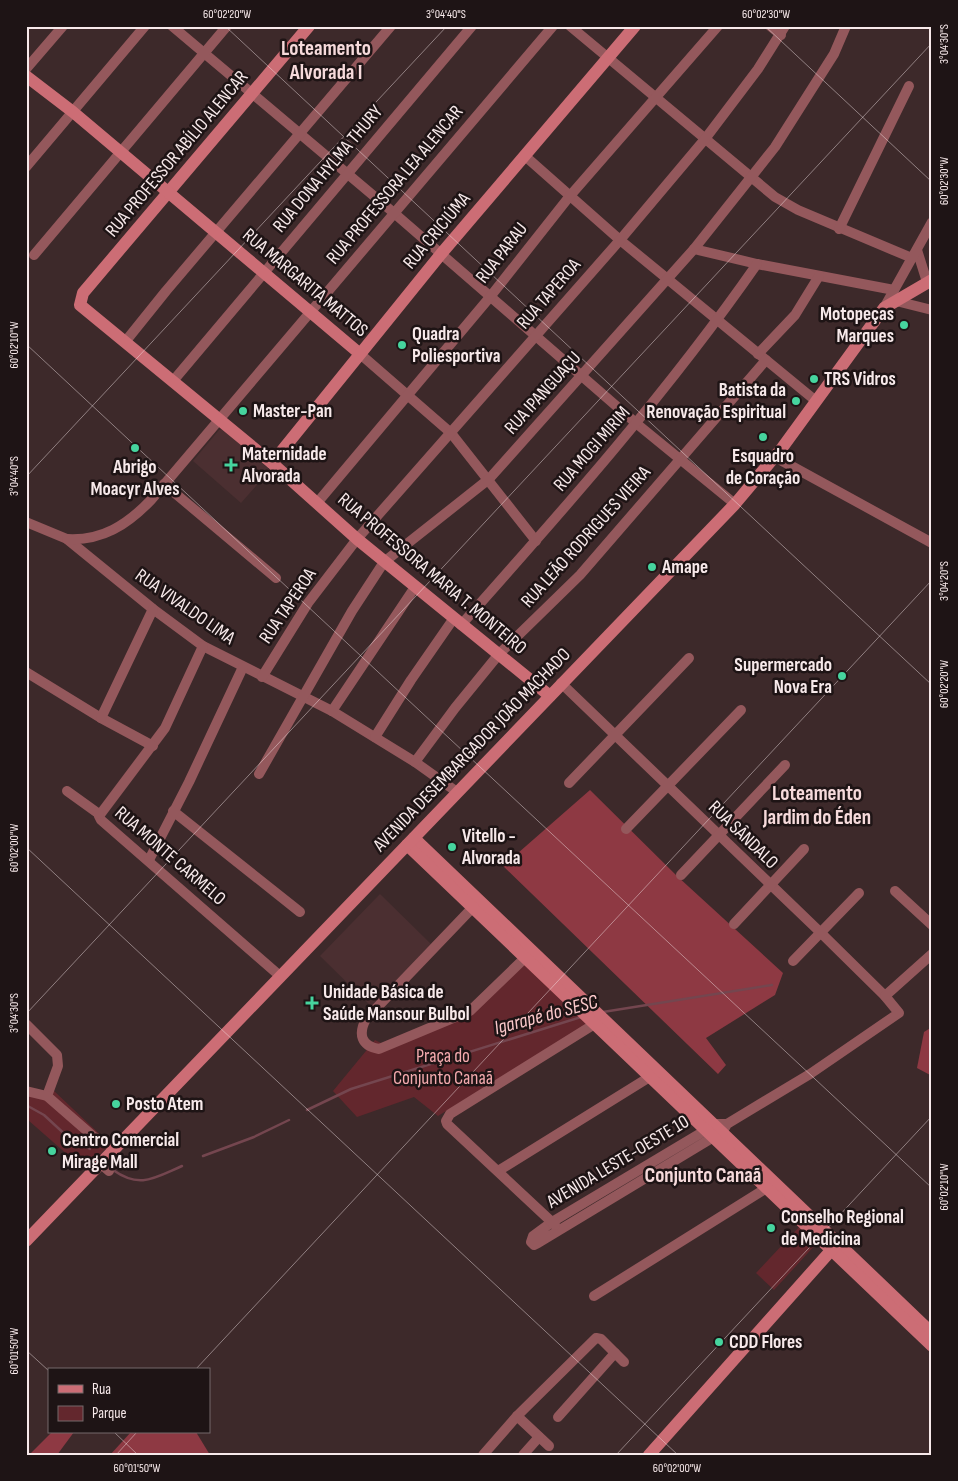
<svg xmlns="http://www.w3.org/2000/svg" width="958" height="1481" font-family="'Sofia Sans Condensed',sans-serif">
<rect width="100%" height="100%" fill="#3d292a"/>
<g fill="#4b2f31">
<path d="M223,429L270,470L241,503L193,461L219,430Z"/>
<path d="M380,894L431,944L372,1007L320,956Z"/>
</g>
<g fill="#63272d">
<path d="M528,961L592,1021L438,1116L414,1097L357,1117L333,1091L375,1040L389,1047L474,1011Z"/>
<path d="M26,1087L42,1091L53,1090L110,1144L85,1170L28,1120L26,1121Z"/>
<path d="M800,1226L817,1243L774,1290L756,1273Z"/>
</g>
<g fill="#8e3943">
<path d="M590,790L677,876L783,973L775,995L706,1038L726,1065L718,1074L503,866Z"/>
<path d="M932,1027V1076L917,1068L924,1032Z"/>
<path d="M52,1432H74L57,1455H29Z"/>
<path d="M131,1432H196L210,1455H110Z"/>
</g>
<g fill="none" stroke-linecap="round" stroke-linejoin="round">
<g stroke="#74464f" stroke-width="2.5">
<path d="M603,1012L772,985"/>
<path d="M26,1105L44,1115L70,1139L90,1149"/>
<path d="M307,1110L351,1089L581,1017"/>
<path d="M203,1156L254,1137L289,1120"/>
<path d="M113,1170C140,1189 154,1178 182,1166"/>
</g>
<g stroke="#94585c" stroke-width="10">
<path d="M172,26L394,213L637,424L735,504"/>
<path d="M570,26L775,197L798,210L912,258"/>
<path d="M770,26L781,35"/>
<path d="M26,69L63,26"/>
<path d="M525,156L620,240L816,401"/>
<path d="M26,167L145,26"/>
<path d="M839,229L909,86"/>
<path d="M694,249L757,264L894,290"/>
<path d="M917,250L927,282"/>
<path d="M34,255L227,26"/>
<path d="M896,301L932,310"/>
<path d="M884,308L932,222"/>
<path d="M125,342L166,291L391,26"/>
<path d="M359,353L451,433L536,541"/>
<path d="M758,354L795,315L819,276"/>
<path d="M173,381L472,26"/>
<path d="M775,457L932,543"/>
<path d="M164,484L276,578"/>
<path d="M317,503L490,297L569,197L718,26"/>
<path d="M26,522L67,539L153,609L203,646L332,711L415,762L457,792"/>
<path d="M67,539C102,541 127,525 151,500L553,26"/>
<path d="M461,625C565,508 668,392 757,264"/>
<path d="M203,646L165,728L99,816L101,820L280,976"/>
<path d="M26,672L101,718L153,746"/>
<path d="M262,677L308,603L357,539L620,240L705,139L758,69L785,26"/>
<path d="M561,683L820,932L885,996L899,1013L810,1074L727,1124L723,1131L712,1138L538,1243L534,1245L531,1242L533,1236L552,1222L716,1124H727"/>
<path d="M332,711L415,587"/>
<path d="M101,718L153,609"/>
<path d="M375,737L411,680L454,618"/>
<path d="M415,762L455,708L499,654L580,575L766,360"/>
<path d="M259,774L352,611L384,562L489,479L694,249L775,147L834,54L846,26"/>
<path d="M569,783L689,658"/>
<path d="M67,791L99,814"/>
<path d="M173,811L300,912"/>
<path d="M626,829L741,710"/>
<path d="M149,860L189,782L243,667"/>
<path d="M681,875L785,765"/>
<path d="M895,891L932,925"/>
<path d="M477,903L366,1019C358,1034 361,1046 379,1049L470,1011L530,953"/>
<path d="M734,924L804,849"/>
<path d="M793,961L859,893"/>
<path d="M885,996L932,954"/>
<path d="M26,1024L57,1055L58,1066L47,1096"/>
<path d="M26,1091L47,1096L94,1137L115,1147"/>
<path d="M100,1163L109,1171"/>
<path d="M498,1171L656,1073"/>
<path d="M555,1225L447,1124L446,1121L450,1114L601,1020"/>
<path d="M594,1296L773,1184"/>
<path d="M517,1416L549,1446"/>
<path d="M558,1417L615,1353"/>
<path d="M483,1455L517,1416L596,1338L601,1339L624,1362"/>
<path d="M523,1455L539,1437"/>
</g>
<g stroke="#cc6d75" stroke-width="12">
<path d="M309,26L83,293L80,305L272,463L357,539L550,696"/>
<path d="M26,76L73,112L359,353"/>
<path d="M272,463L441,254L635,26"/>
<path d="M414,838L932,1333"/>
<path d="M407,845L932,1346"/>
<path d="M26,1241L735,504L782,448L884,308L932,280"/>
<path d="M649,1455L835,1246"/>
</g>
</g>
<path fill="none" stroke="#f7e9ea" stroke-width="1" stroke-opacity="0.45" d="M225,26L932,685M765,26L932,182M26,344L932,1188M26,477L447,26M26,847L678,1455M26,1014L932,43M26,1350L49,1371M195,1370L932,580M114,1432L138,1455M116,1455L137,1432M616,1455L932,1116"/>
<g fill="#46d49e" stroke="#1e1415" stroke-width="2">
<circle cx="904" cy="325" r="5"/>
<circle cx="402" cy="345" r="5"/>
<circle cx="814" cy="379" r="5"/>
<circle cx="796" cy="401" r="5"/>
<circle cx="243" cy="411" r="5"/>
<circle cx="763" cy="437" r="5"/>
<circle cx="135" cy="448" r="5"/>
<path d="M228.5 457.5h5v5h5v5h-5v5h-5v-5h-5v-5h5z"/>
<circle cx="652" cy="567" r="5"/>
<circle cx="842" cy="676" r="5"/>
<circle cx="452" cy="847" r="5"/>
<path d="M309.5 995.5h5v5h5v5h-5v5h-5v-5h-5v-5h5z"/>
<circle cx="116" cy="1104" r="5"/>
<circle cx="52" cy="1151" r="5"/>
<circle cx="771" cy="1228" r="5"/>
<circle cx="719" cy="1342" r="5"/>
</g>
<g text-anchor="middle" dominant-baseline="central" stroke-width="5" stroke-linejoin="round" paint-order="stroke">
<g font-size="19" fill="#f7e9ea" stroke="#1e1415">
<text transform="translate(177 154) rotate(-50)">RUA PROFESSOR ABÍLIO ALENCAR</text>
<text transform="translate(328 169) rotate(-50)">RUA DONA HYLMA THURY</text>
<text transform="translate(395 185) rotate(-50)">RUA PROFESSORA LEA ALENCAR</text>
<text transform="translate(437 231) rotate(-50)">RUA CRICIÚMA</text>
<text transform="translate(502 253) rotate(-52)">RUA PARAU</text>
<text transform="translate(305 283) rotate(40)">RUA MARGARITA MATTOS</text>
<text transform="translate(549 294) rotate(-49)">RUA TAPEROA</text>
<text transform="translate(543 393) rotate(-48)">RUA IPANGUAÇU</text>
<text transform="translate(592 449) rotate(-49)">RUA MOGI MIRIM</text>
<text transform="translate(586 537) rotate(-48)">RUA LEÃO RODRIGUES VIEIRA</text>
<text transform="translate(432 574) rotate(40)">RUA PROFESSORA MARIA T. MONTEIRO</text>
<text transform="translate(288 606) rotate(-56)">RUA TAPEROA</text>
<text transform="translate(185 607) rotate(35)">RUA VIVALDO LIMA</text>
<text transform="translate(472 750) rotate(-46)">AVENIDA DESEMBARGADOR JOÃO MACHADO</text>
<text transform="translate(743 835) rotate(44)">RUA SÂNDALO</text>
<text transform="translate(170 856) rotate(41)">RUA MONTE CARMELO</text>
<text transform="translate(618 1162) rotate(-31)">AVENIDA LESTE-OESTE 10</text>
</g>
<g font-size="19" font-weight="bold" fill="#f7e9ea" stroke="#1e1415" text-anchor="start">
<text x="894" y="314" text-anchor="end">Motopeças<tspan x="894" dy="22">Marques</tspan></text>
<text x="412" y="334">Quadra<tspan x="412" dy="22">Poliesportiva</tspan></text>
<text x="824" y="379">TRS Vidros</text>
<text x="786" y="390" text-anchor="end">Batista da<tspan x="786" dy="22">Renovação Espiritual</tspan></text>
<text x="253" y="411">Master-Pan</text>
<text x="242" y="454">Maternidade<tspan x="242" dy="22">Alvorada</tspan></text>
<text x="763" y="456" text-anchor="middle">Esquadro<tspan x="763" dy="22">de Coração</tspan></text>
<text x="135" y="467" text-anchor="middle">Abrigo<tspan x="135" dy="22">Moacyr Alves</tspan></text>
<text x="662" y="567">Amape</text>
<text x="832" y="665" text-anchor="end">Supermercado<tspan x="832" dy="22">Nova Era</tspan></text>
<text x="462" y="836">Vitello -<tspan x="462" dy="22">Alvorada</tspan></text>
<text x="323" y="992">Unidade Básica de<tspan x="323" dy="22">Saúde Mansour Bulbol</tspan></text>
<text x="126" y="1104">Posto Atem</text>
<text x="62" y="1140">Centro Comercial<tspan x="62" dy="22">Mirage Mall</tspan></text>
<text x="781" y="1217">Conselho Regional<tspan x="781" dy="22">de Medicina</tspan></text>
<text x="729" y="1342">CDD Flores</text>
</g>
<g font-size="19" fill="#f4aaae" stroke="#1e1415">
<text x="443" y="1056">Praça do<tspan x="443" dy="22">Conjunto Canaã</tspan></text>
</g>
<g font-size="20" font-style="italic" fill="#fbc8ca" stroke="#1e1415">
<text transform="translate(546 1015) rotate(-15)">Igarapé do SESC</text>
</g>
<g font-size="21" font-weight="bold" fill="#f6dadb" stroke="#1e1415">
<text x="326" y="48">Loteamento<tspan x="326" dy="24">Alvorada I</tspan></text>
<text x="817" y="793">Loteamento<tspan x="817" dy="24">Jardim do Éden</tspan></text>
<text x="703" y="1175">Conjunto Canaã</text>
</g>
</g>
<rect width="958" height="1481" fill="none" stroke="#1e1415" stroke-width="55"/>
<rect x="48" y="1368" width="162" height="65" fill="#1e1415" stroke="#75696a"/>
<rect x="58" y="1385" width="25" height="8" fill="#cc6d75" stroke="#75696a"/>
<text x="92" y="1394" font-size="15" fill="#f7e9ea">Rua</text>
<rect x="58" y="1406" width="25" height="15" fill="#63272d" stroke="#75696a"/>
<text x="92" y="1418" font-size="15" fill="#f7e9ea">Parque</text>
<rect x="28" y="28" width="902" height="1426" fill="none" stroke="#f7e9ea" stroke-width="2"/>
<g font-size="12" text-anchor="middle" fill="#f7e9ea">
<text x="227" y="18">60°02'20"W</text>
<text x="446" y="18">3°04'40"S</text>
<text x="766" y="18">60°02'30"W</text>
<text transform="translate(944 44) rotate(-90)" y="4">3°04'30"S</text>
<text transform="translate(944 181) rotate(-90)" y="4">60°02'30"W</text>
<text transform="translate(14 345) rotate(-90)" y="4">60°02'10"W</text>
<text transform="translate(14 476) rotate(-90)" y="4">3°04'40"S</text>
<text transform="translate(944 581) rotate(-90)" y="4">3°04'20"S</text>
<text transform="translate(944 684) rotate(-90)" y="4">60°02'20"W</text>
<text transform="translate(14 848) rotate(-90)" y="4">60°02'00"W</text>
<text transform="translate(14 1013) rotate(-90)" y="4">3°04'30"S</text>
<text transform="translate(944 1187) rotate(-90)" y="4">60°02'10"W</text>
<text transform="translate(14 1351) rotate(-90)" y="4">60°01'50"W</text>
<text x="137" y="1472">60°01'50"W</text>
<text x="677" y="1472">60°02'00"W</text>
</g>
</svg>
